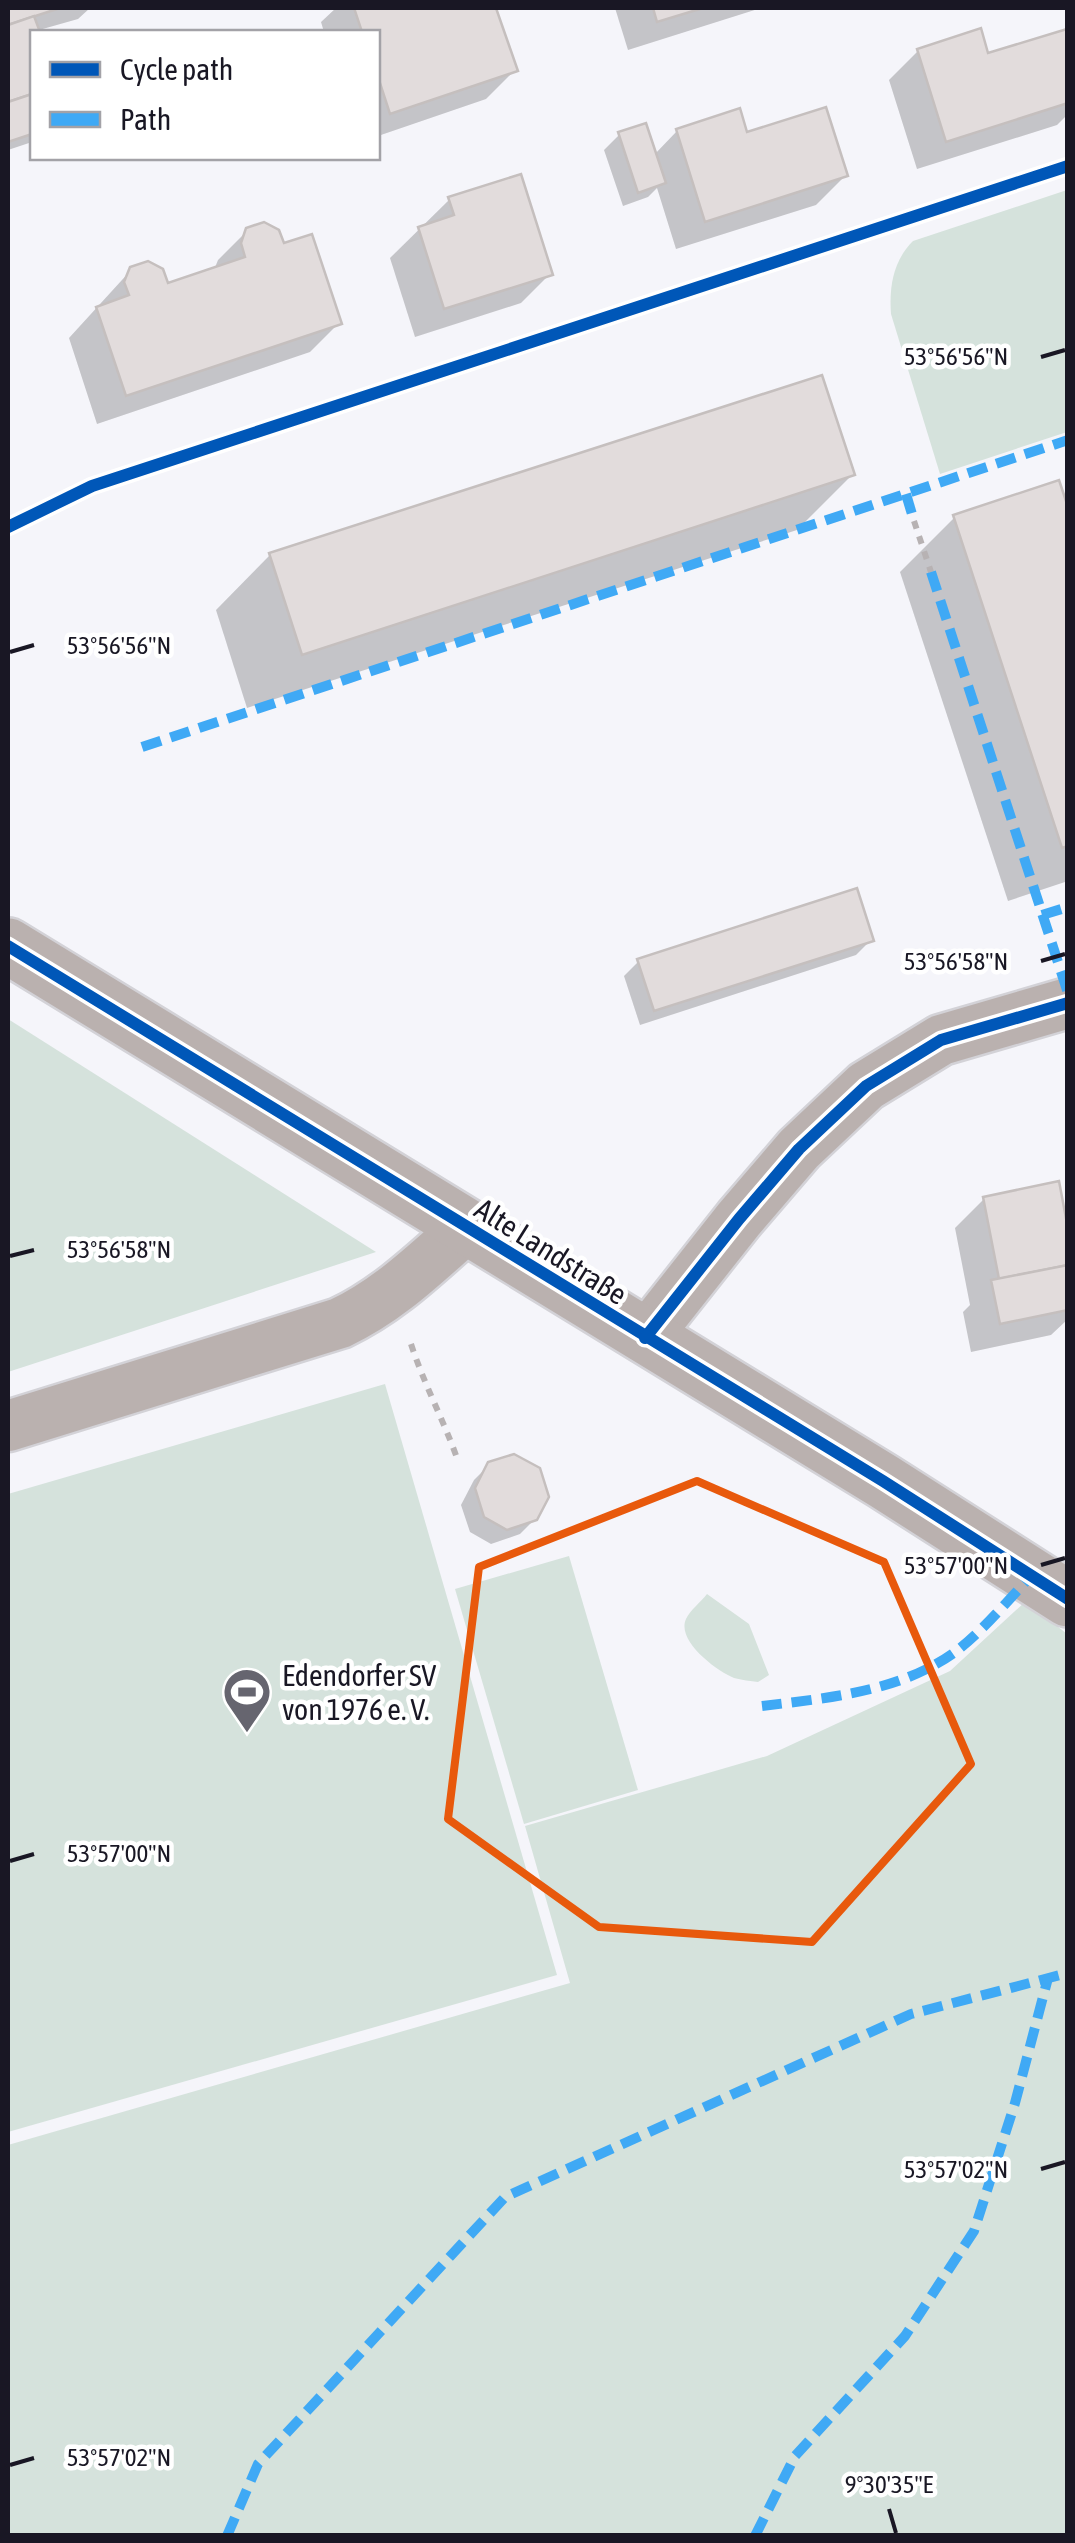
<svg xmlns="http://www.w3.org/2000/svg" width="1075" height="2543" font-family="'Asap Condensed',sans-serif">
<rect width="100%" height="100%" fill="#f5f5fa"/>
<g fill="#d5e2dc">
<path d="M1067,190V432L940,474L891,314C889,287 893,261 913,241Z"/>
<path d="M8,1019L376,1252L8,1372Z"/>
<path d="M385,1384L557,1975L8,2132V1494Z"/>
<path d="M569,1556L638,1790L524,1824L455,1589Z"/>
<path d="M707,1594L749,1624L769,1675L758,1682C751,1681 741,1680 734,1678C717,1671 676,1641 686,1619C690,1610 701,1602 707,1594Z"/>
<path d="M1026,1601L1067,1634V2535L8,2536V2145L570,1983L525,1826L767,1756L950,1671Z"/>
</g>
<g fill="#0003">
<path d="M8,8H90L78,19L32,32V142L8,150Z"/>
<path d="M336,8H494L515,70L486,99L378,136V32H324L321,22Z"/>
<path d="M615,8H761L628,50Z"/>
<path d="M1066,32L1068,114L1057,125L917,169L889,80L918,51L987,56Z"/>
<path d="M677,131L746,135L845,176L816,205L676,249L657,188L648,197L623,206L604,150L619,135L654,155Z"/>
<path d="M449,200L550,274L521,303L415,337L390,258Z"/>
<path d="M248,230L283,246L339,323L310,352L97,424L69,338L132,269L166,286L214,270L218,260Z"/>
<path d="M852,475L797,530L247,708L216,610L270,555Z"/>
<path d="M1068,515V881L1008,901L900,572L955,517Z"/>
<path d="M871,940L856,955L640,1025L624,976L639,961Z"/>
<path d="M984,1199L1068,1241V1319L1051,1335L971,1352L963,1312L970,1305L955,1228Z"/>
<path d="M489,1465L535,1519L520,1534L491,1544L470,1532L461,1505L474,1480Z"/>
</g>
<g fill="#e2dcdc" stroke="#c5bfbe" stroke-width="2.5">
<path d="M8,8H60L8,25Z"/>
<path d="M354,8H496L518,71L390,114L378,77V32H362Z"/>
<path d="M653,8H703L657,22Z"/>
<path d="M34,16L40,32H32V94L8,102V25Z"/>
<path d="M981,28L988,53L1067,29L1068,103L946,142L917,49Z"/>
<path d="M32,94V134L8,142V102Z"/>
<path d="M826,107L848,176L705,222L676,129L740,108L747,132Z"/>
<path d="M646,123L666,183L638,193L618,132Z"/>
<path d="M521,174L553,275L444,309L418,227L454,215L448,197Z"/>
<path d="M264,222L279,230L284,243L312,234L342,324L126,396L96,307L129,295L124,282L130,267L148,261L163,269L168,283L245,257L241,243L246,228Z"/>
<path d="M822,375L855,475L302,655L269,553Z"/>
<path d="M1059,480L1068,507V846L1062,848L953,515Z"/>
<path d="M857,888L874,941L654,1011L637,959Z"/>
<path d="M1059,1181L1068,1229V1265L999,1279L983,1197Z"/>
<path d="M1068,1265V1310L1000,1324L991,1280Z"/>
<path d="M514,1454L540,1468L549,1497L537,1520L507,1530L484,1517L475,1488L488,1462Z"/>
</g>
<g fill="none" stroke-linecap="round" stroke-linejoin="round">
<g stroke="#d3d2d7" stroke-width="55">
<g id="minor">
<path d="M645,1338L739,1219L799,1149L866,1086L941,1040L1068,1003"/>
<path d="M8,1426L340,1323C389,1300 426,1263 466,1228"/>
</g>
</g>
<g stroke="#d3d2d7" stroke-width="60">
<path id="tertiary" d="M8,946L883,1481L1068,1599"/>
</g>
<g stroke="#b7b2b3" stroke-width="6" stroke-dasharray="8 8" stroke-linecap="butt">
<path d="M914,521L931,572"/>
<path d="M411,1344C424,1384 443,1419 457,1458"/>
</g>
<use href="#minor" stroke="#bab1af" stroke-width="50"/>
<use href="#tertiary" stroke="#bab1af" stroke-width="55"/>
<g stroke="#3fa9f5" stroke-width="10" stroke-dasharray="20 10" stroke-linecap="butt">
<path d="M906,494L914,521"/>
<path d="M931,572L1068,993"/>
<path d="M142,747L1068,440"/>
<path d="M1042,915L1068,907"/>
<path d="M762,1706C827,1698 900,1692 955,1652C983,1631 1007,1601 1032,1575"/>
<path d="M227,2536L258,2464L505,2197L911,2014L1068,1973"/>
<path d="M755,2536L795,2456L905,2336L974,2231L1015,2103L1048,1978"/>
</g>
<g stroke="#fff" stroke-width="19">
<g id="cycleway">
<path d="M8,527L92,486L1068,166"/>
<path d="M8,946L883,1481L1068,1599"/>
<path d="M645,1338L739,1219L799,1149L866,1086L941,1040L1068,1003"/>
</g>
</g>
<use href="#cycleway" stroke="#0057b8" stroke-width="12"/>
</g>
<path fill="none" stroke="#e8590c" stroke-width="8" stroke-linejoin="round" d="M697,1481L884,1562L971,1764L812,1942L599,1927L448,1819L479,1567Z"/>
<path fill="none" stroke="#191724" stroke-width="4" d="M1041,357L1065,350M10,652L34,645M1041,961L1065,954M10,1256L34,1250M1041,1565L1065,1558M10,1861L34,1854M1041,2169L1065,2162M10,2465L34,2458M889,2509L896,2533"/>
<defs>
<g id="stadium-pin" transform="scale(2.5)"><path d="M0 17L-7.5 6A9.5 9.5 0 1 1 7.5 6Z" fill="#66656f" stroke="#fff"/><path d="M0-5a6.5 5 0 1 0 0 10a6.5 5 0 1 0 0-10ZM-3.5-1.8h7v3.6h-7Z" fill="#fff"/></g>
</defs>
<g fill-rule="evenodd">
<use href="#stadium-pin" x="247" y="1692"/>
</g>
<g text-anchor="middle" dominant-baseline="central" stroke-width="9" stroke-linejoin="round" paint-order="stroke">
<g font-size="30" fill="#191724" stroke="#fff">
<text transform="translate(551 1251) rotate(32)">Alte Landstraße</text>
</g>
<g font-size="30" fill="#191724" stroke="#fff" text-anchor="start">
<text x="282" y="1675">Edendorfer SV<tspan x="282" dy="34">von 1976 e. V.</tspan></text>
</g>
</g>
<g font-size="25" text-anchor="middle" fill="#191724" stroke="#fff" stroke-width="9" stroke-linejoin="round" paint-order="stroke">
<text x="956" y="365">53°56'56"N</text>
<text x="119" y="654">53°56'56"N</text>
<text x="956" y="970">53°56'58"N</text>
<text x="119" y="1258">53°56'58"N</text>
<text x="956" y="1574">53°57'00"N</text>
<text x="119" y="1862">53°57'00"N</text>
<text x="956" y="2178">53°57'02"N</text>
<text x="119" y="2466">53°57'02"N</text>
<text x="889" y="2493">9°30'35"E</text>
</g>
<rect width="1075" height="2543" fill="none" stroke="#191724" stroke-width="20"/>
<rect x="30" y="30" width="350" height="130" fill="#ffffff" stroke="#a3a2a7" stroke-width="2.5"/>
<rect x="50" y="62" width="50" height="15" fill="#0057b8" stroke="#a3a2a7" stroke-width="2.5"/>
<text x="120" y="80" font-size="30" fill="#191724">Cycle path</text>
<rect x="50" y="112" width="50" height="15" fill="#3fa9f5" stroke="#a3a2a7" stroke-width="2.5"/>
<text x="120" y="130" font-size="30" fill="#191724">Path</text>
</svg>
